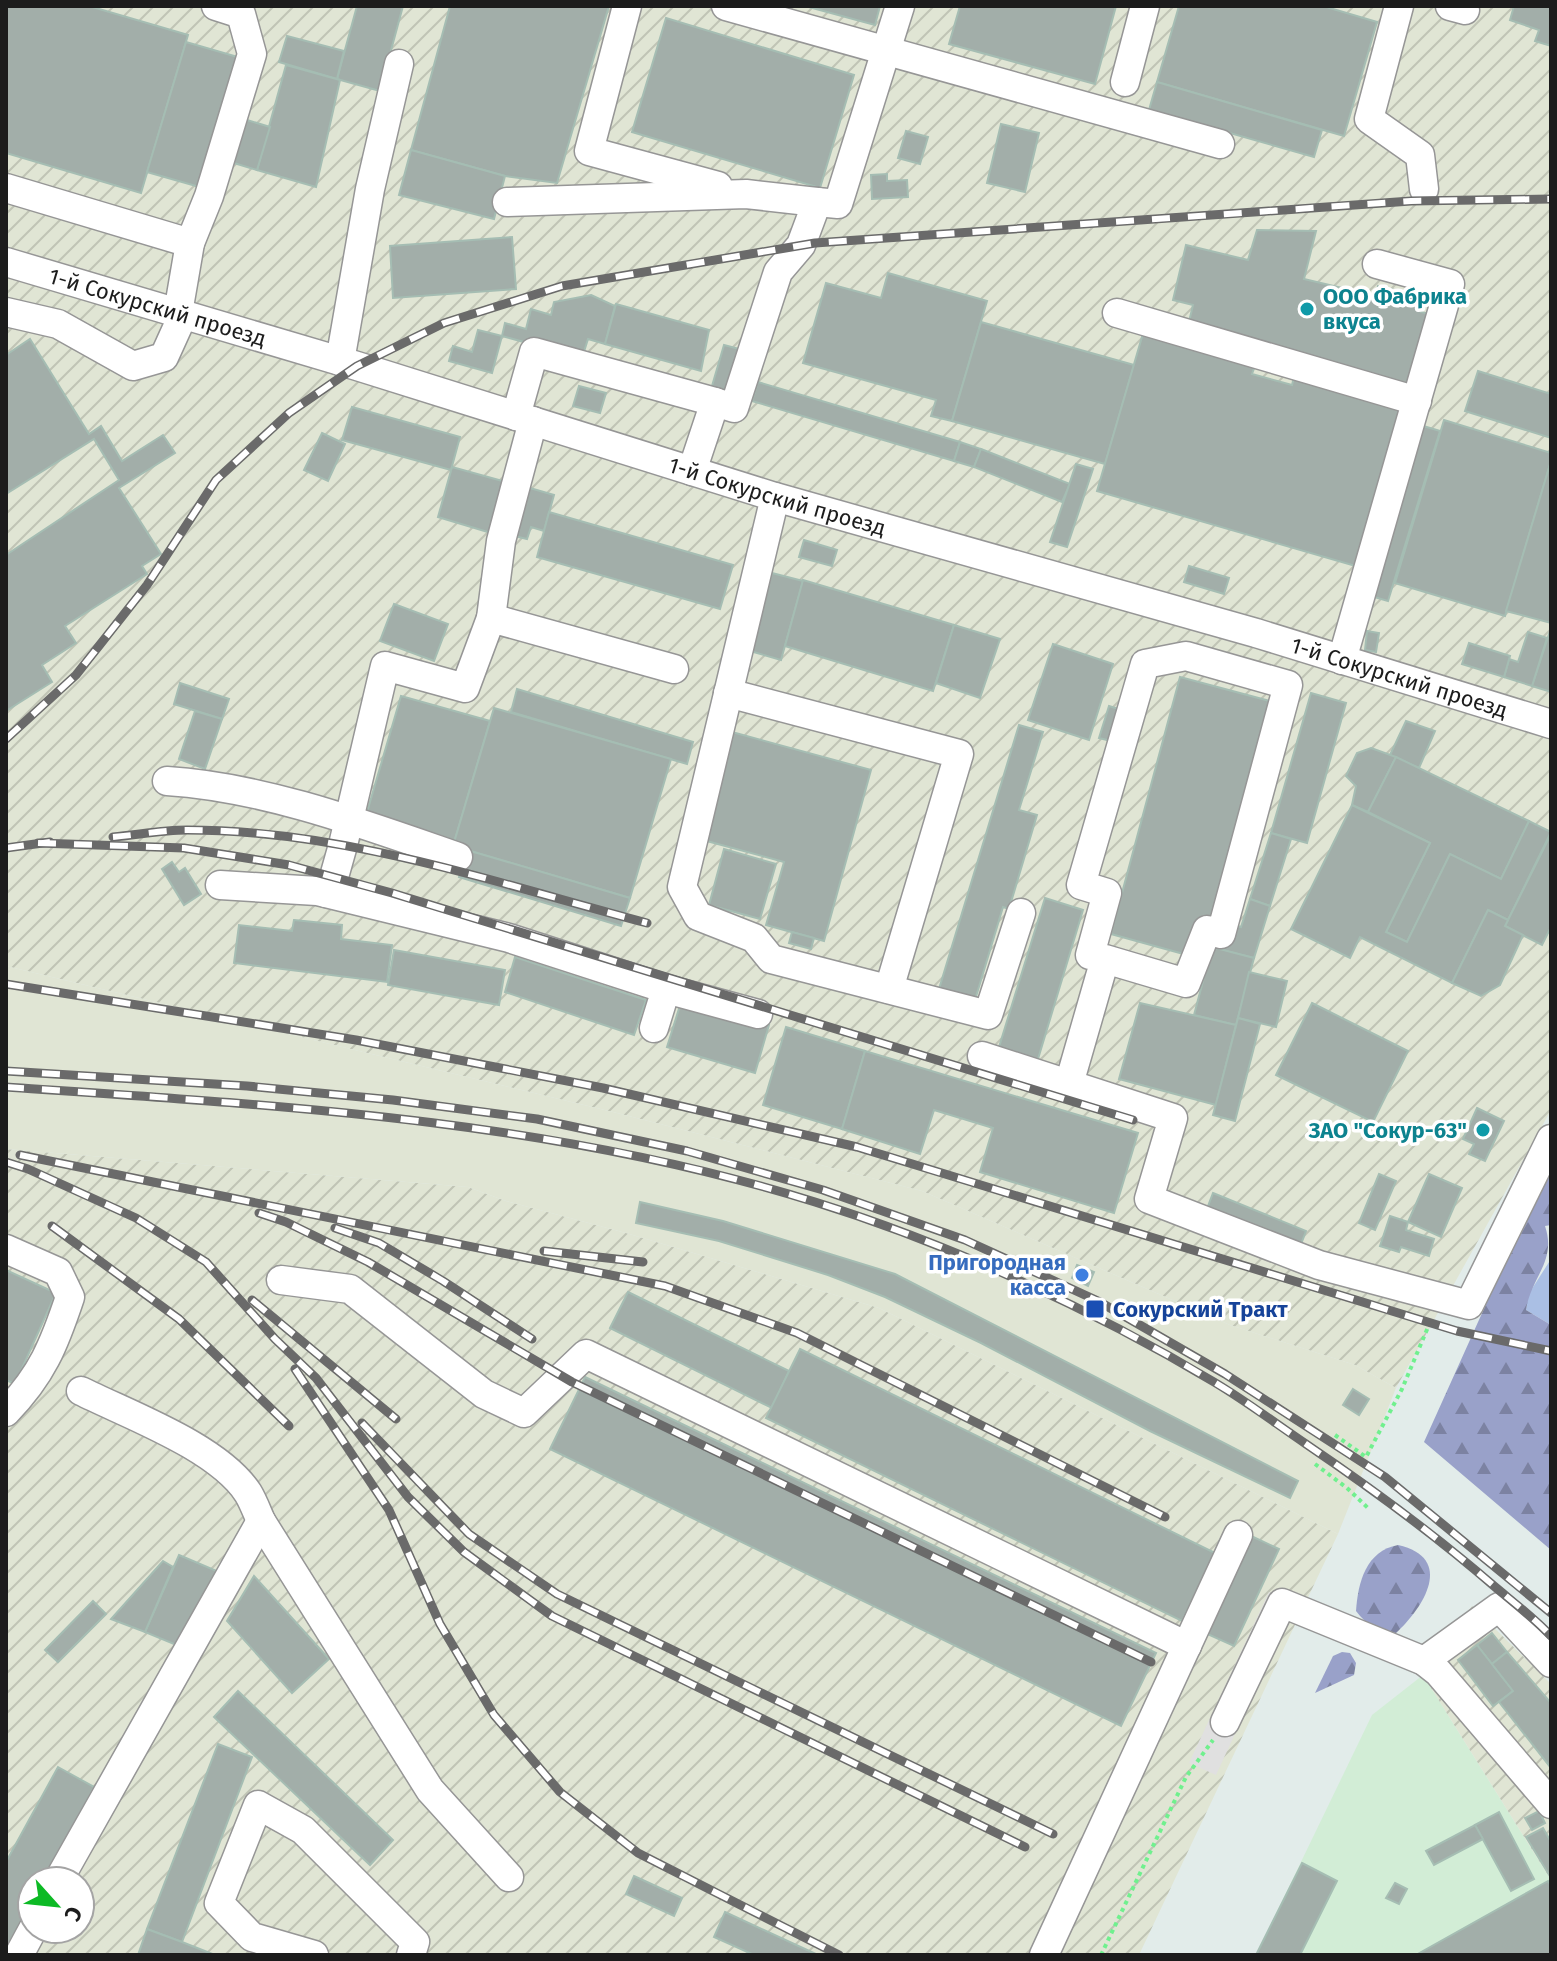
<svg xmlns="http://www.w3.org/2000/svg" width="1557" height="1961" font-family="'Fira Sans',sans-serif">
<defs>
<pattern id="industrial-furrows" width="10" height="10" patternUnits="userSpaceOnUse" patternTransform="scale(2)"><rect width="10" height="10" fill="#e0e5d4"/><path d="M-1 1l2-2M0 10L10 0M9 11l2-2" fill="none" stroke="#c0c4b5"/></pattern>
<pattern id="forest-firs" width="22" height="20" patternUnits="userSpaceOnUse" patternTransform="scale(2)"><rect width="22" height="20" fill="#99a1c9"/><path d="M5 1l3.5 6h-7zM16 11l3.5 6h-7z" fill="#7c82a2"/></pattern>
</defs>
<rect width="100%" height="100%" fill="#e2ecea"/>
<path fill="#d2edd6" d="M1423,1675L1551,1880V1955H1256L1372,1715Z"/>
<g fill="url(#industrial-furrows)" fill-rule="evenodd">
<path d="M6,6H1551V1110L1396,1388L1355,1365L1230,1325L922,1191L613,1112L6,966Z"/>
<path d="M6,1149L468,1187L506,1201L626,1233L879,1308L1338,1534L1139,1955H6ZM32,1881H80V1929H32Z"/>
<path d="M1472,1606L1551,1684V1880L1423,1675Z"/>
</g>
<path fill="#e0e5d4" d="M6,966L613,1112L922,1191L1230,1325L1355,1365L1396,1388L1338,1534L879,1308L626,1233L506,1201L468,1187L6,1149Z"/>
<path fill="#aabfe4" d="M1551,1259V1325L1526,1310L1528,1295Z"/>
<g fill="url(#forest-firs)">
<path d="M1551,1160V1225L1545,1226C1557,1261 1531,1277 1526,1310L1551,1325V1550L1424,1442Z"/>
<path d="M1398,1545C1455,1558 1424,1607 1396,1633C1377,1632 1367,1625 1356,1611C1358,1582 1366,1551 1398,1545Z"/>
<path d="M1342,1652L1350,1653L1356,1663L1354,1675L1315,1693L1333,1656Z"/>
</g>
<path fill="#e0e0e0" d="M1269,1592L1295,1604L1216,1775L1189,1763Z"/>
<g fill="#a2aea9" stroke="#a5bdb3" stroke-width="2">
<path d="M6,6H89L188,35L141,193L6,153Z"/>
<path d="M357,6H403L380,91L337,79Z"/>
<path d="M450,6H609L557,183L505,176L411,150Z"/>
<path d="M805,6H880L875,25Z"/>
<path d="M960,6H1116L1095,84L949,44Z"/>
<path d="M1179,6H1323L1377,22L1344,136L1157,82Z"/>
<path d="M1514,6H1551V46L1535,41L1539,30L1510,20Z"/>
<path d="M666,18L854,75L820,188L632,132Z"/>
<path d="M287,36L344,51L337,79L279,62Z"/>
<path d="M186,42L241,58L203,188L147,172Z"/>
<path d="M286,65L340,80L316,187L257,170Z"/>
<path d="M1157,82L1322,130L1314,157L1149,110Z"/>
<path d="M247,120L270,127L257,170L234,163Z"/>
<path d="M1001,124L1039,133L1025,192L987,183Z"/>
<path d="M906,131L928,137L920,164L898,158Z"/>
<path d="M411,150L505,176L494,219L399,195Z"/>
<path d="M887,174V181L907,180L908,197L872,199L871,175Z"/>
<path d="M1257,230L1316,231L1304,279L1376,296L1378,286L1424,297L1421,312L1434,315L1416,387L1188,326L1193,305L1173,300L1186,245L1248,260Z"/>
<path d="M512,237L516,289L393,298L390,246Z"/>
<path d="M888,273L987,301L952,421L931,416L936,400L803,363L826,283L881,298Z"/>
<path d="M591,295L615,306L605,344L588,339L582,358L502,336L505,323L526,329L531,309L551,315L554,302Z"/>
<path d="M616,304L709,330L701,371L605,344Z"/>
<path d="M981,322L1134,365L1105,464L952,421Z"/>
<path d="M478,330L502,336L492,373L449,361L453,346L472,352Z"/>
<path d="M1144,330L1256,363L1252,374L1292,385L1294,377L1405,409L1359,567L1097,491Z"/>
<path d="M30,339L89,434L101,426L122,461L163,435L175,453L119,488L161,554L142,566L147,574L65,626L76,643L42,665L52,682L6,711V555L119,480L94,439L6,494V355Z"/>
<path d="M724,345L743,350L732,392L712,386Z"/>
<path d="M1478,371L1551,394V438L1465,411Z"/>
<path d="M758,382L960,442L954,461L752,401Z"/>
<path d="M579,386L606,393L600,413L573,406Z"/>
<path d="M352,407L460,437L451,470L342,440Z"/>
<path d="M1444,420L1551,453V461L1505,616L1395,583Z"/>
<path d="M1420,425L1440,431L1388,601L1371,596Z"/>
<path d="M322,433L345,444L328,481L304,470Z"/>
<path d="M960,442L981,449L974,467L954,461Z"/>
<path d="M981,449L1070,484L1062,502L974,467Z"/>
<path d="M1551,461V623L1506,611Z"/>
<path d="M1076,464L1093,469L1067,547L1050,542Z"/>
<path d="M452,467L506,482L491,533L438,517Z"/>
<path d="M523,486L554,495L544,531L531,527L527,539L510,535Z"/>
<path d="M549,512L733,565L720,609L537,557Z"/>
<path d="M804,540L837,550L832,566L799,557Z"/>
<path d="M1189,566L1229,578L1224,594L1184,582Z"/>
<path d="M772,573L803,581L781,660L750,651Z"/>
<path d="M803,580L954,625L933,691L785,646Z"/>
<path d="M394,604L448,624L434,661L380,641Z"/>
<path d="M954,625L1000,639L980,698L936,683Z"/>
<path d="M1551,628V692L1532,686Z"/>
<path d="M1367,631L1379,633L1376,652L1365,650Z"/>
<path d="M1528,632L1547,638L1532,686L1504,677L1509,659L1518,662Z"/>
<path d="M1469,643L1510,656L1504,677L1462,664Z"/>
<path d="M1053,644L1113,664L1089,740L1028,720Z"/>
<path d="M1180,677L1277,703L1219,923L1191,956L1111,934Z"/>
<path d="M180,683L229,699L222,719L174,704Z"/>
<path d="M517,689L693,742L687,764L511,712Z"/>
<path d="M1311,693L1346,703L1307,843L1271,833Z"/>
<path d="M401,696L490,721L453,846L365,819Z"/>
<path d="M1109,706L1125,711L1115,742L1099,738Z"/>
<path d="M494,708L671,759L630,898L453,846Z"/>
<path d="M195,711L222,719L205,769L179,759Z"/>
<path d="M1406,721L1435,731L1419,768L1390,755Z"/>
<path d="M1019,725L1043,732L1019,810L1037,815L1009,909L1003,907L975,1000L939,989Z"/>
<path d="M732,732L871,770L824,941L766,925L784,862L703,840Z"/>
<path d="M1371,748L1396,757L1368,812L1352,805L1356,786L1346,776L1357,753Z"/>
<path d="M1396,757L1529,821L1501,879L1450,854L1407,942L1386,932L1430,843L1368,812Z"/>
<path d="M1352,805L1430,843L1386,932L1407,942L1450,854L1501,879L1529,821L1551,832L1508,920L1488,910L1452,983L1360,937L1350,958L1291,929Z"/>
<path d="M1271,833L1291,839L1270,906L1250,899Z"/>
<path d="M1551,834V927L1542,945L1505,926Z"/>
<path d="M724,849L776,864L760,919L709,905Z"/>
<path d="M467,850L630,898L621,926L459,877Z"/>
<path d="M172,862L179,872L185,868L201,894L184,905L162,869Z"/>
<path d="M1045,898L1083,910L1038,1059L999,1047Z"/>
<path d="M1250,899L1270,906L1254,958L1222,950L1230,924L1241,927Z"/>
<path d="M1488,910L1508,920L1505,926L1523,935L1500,985L1481,996L1452,983Z"/>
<path d="M294,920L342,925L341,939L392,945L387,982L234,963L239,925L292,931Z"/>
<path d="M792,932L814,938L811,949L789,943Z"/>
<path d="M1212,947L1254,958L1236,1025L1194,1015Z"/>
<path d="M394,950L505,970L499,1005L388,985Z"/>
<path d="M515,957L646,1000L634,1035L505,992Z"/>
<path d="M1249,972L1287,981L1276,1027L1238,1018Z"/>
<path d="M682,999L769,1025L755,1073L667,1047Z"/>
<path d="M1140,1003L1236,1025L1216,1105L1119,1079Z"/>
<path d="M1312,1003L1408,1051L1373,1122L1276,1075Z"/>
<path d="M1238,1018L1260,1024L1235,1121L1213,1115Z"/>
<path d="M786,1027L865,1051L842,1129L763,1105Z"/>
<path d="M865,1051L1138,1133L1114,1213L980,1172L993,1128L934,1110L920,1154L842,1129Z"/>
<path d="M1477,1108L1504,1121L1485,1161L1469,1154L1474,1144L1463,1139Z"/>
<path d="M1379,1174L1396,1181L1375,1230L1359,1223Z"/>
<path d="M1429,1174L1462,1188L1441,1237L1408,1222Z"/>
<path d="M1213,1193L1306,1231L1298,1252L1205,1214Z"/>
<path d="M640,1202L723,1221L895,1274L1298,1481L1290,1498L1150,1431L981,1343L885,1297L828,1275L719,1241L636,1223Z"/>
<path d="M1390,1216L1408,1222L1406,1230L1434,1239L1429,1256L1401,1247L1399,1252L1380,1246Z"/>
<path d="M1077,1265L1094,1272L1088,1286L1072,1278Z"/>
<path d="M6,1270L56,1293L15,1384L6,1380Z"/>
<path d="M628,1292L789,1371L772,1408L610,1328Z"/>
<path d="M800,1349L1215,1553L1182,1621L766,1418Z"/>
<path d="M585,1377L1156,1653L1121,1726L550,1449Z"/>
<path d="M1353,1389L1369,1399L1359,1415L1343,1405Z"/>
<path d="M1249,1535L1279,1549L1234,1646L1203,1632Z"/>
<path d="M179,1555L219,1572L186,1649L145,1632Z"/>
<path d="M163,1561L173,1567L145,1632L111,1619Z"/>
<path d="M254,1576L329,1659L292,1693L227,1621Z"/>
<path d="M93,1601L106,1614L58,1662L45,1650Z"/>
<path d="M1492,1633L1507,1652L1492,1664L1477,1645Z"/>
<path d="M1477,1645L1513,1691L1493,1706L1458,1660Z"/>
<path d="M1507,1652L1551,1703V1768L1499,1702L1513,1691L1492,1664Z"/>
<path d="M238,1691L393,1840L370,1865L214,1717Z"/>
<path d="M218,1744L252,1757L182,1942L147,1929Z"/>
<path d="M58,1767L94,1787L43,1881H32V1901L6,1949V1862Z"/>
<path d="M1539,1811L1545,1823L1532,1830L1525,1818Z"/>
<path d="M1499,1812L1534,1879L1511,1891L1475,1825Z"/>
<path d="M1475,1825L1483,1839L1434,1865L1426,1851Z"/>
<path d="M1543,1828L1551,1842V1878L1526,1837Z"/>
<path d="M1302,1863L1337,1881L1300,1955H1256Z"/>
<path d="M634,1876L682,1898L674,1916L626,1894Z"/>
<path d="M1548,1881L1551,1886V1955H1416Z"/>
<path d="M1395,1883L1407,1889L1399,1904L1386,1898Z"/>
<path d="M725,1912L818,1955H754L714,1937Z"/>
<path d="M147,1929L182,1942L215,1955H138Z"/>
</g>
<g fill="none" stroke-linecap="round" stroke-linejoin="round">
<g stroke="#969696" stroke-width="31">
<g id="minor">
<path d="M627,6L589,151L718,186"/>
<path d="M726,6L1220,144"/>
<path d="M1399,6L1369,119L1420,155L1424,189"/>
<path d="M1450,6L1465,10"/>
<path d="M1125,82L1145,6"/>
<path d="M6,188L190,243L178,313"/>
<path d="M507,202L746,194L817,202L801,245L778,272L734,408L715,402L692,471"/>
<path d="M817,202L838,204L900,6"/>
<path d="M190,243L209,196L252,54L241,14L216,6"/>
<path id="s1" d="M6,262L357,366L775,497L1256,633L1551,724"/>
<path d="M6,312L58,324L133,366L164,357L183,315"/>
<path d="M1117,313L1417,401"/>
<path d="M340,361L370,189L399,64"/>
<path d="M516,416L534,352L715,402"/>
<path d="M775,497L682,887L698,916L754,938L771,959L988,1015L1021,913"/>
<path d="M491,618L501,541L533,421"/>
<path d="M1342,660L1450,284L1377,264"/>
<path d="M728,693L959,754L889,989"/>
<path d="M167,781C264,787 366,825 458,857"/>
<path d="M220,885L317,891L509,938L666,989L654,1028"/>
<path d="M326,893L334,877L343,845L385,666L465,688L491,618L674,669"/>
<path d="M666,989L758,1014"/>
<path d="M982,1056L1173,1118L1149,1199L1319,1265L1469,1305L1551,1139"/>
<path d="M1069,1084L1105,959L1186,983L1207,930L1221,934L1288,685L1186,656L1145,664L1081,885L1107,893L1090,955L1105,959"/>
<path d="M6,1249L58,1272L70,1297C54,1345 42,1375 6,1412"/>
<path d="M281,1280L350,1289L484,1394L524,1413L586,1354L1187,1646"/>
<path d="M81,1391C129,1415 218,1447 248,1493C253,1501 257,1512 261,1521L430,1790L509,1877"/>
<path d="M1424,1661L1499,1607L1551,1663"/>
<path d="M1225,1722L1282,1603L1424,1661L1438,1672L1551,1804"/>
<path d="M58,1881L261,1521"/>
<path d="M19,1955L33,1929"/>
<path d="M314,1955L252,1937L219,1903L258,1805L303,1830L415,1942L411,1955"/>
<path d="M1044,1955L1238,1535"/>
</g>
</g>
<g stroke="#70f08e" stroke-width="4" stroke-dasharray="4 4" stroke-linecap="butt">
<path d="M1335,1435L1366,1457L1402,1389L1431,1320"/>
<path d="M1315,1464L1347,1488L1369,1509"/>
<path d="M1101,1955L1186,1777L1213,1740"/>
</g>
<use href="#minor" stroke="#fff" stroke-width="28"/>
<g stroke="#6a6a6a" stroke-width="9">
<g id="rail">
<path d="M6,739L76,675L147,585L216,480L289,413L357,366L444,323L562,286L815,243L1411,201L1551,199"/>
<path d="M113,837C137,835 162,830 187,830C345,830 496,883 647,923"/>
<path d="M38,843L184,848L289,865L392,893L1133,1120"/>
<path d="M6,848L50,842"/>
<path d="M6,984L356,1040L603,1088L857,1147L1457,1331L1551,1351"/>
<path d="M6,1071L247,1086L393,1100L537,1119L687,1151L823,1190L965,1240L1098,1301L1225,1374L1385,1477L1551,1613"/>
<path d="M6,1087C278,1105 553,1120 815,1202C950,1244 1094,1310 1214,1382C1246,1401 1275,1423 1306,1444C1371,1488 1434,1534 1494,1586C1513,1602 1534,1618 1551,1636"/>
<path d="M20,1155L665,1286L797,1333L1165,1517"/>
<path d="M6,1162L28,1169L136,1218L206,1262L275,1339L316,1378L408,1497L464,1552L552,1616L1025,1847"/>
<path d="M259,1213L286,1222L368,1262L572,1382L1151,1662"/>
<path d="M52,1226L179,1319L289,1426"/>
<path d="M335,1228L379,1243L443,1281L532,1339"/>
<path d="M544,1251L643,1262"/>
<path d="M252,1300L396,1419"/>
<path d="M295,1369L389,1510L440,1624L494,1715L560,1792L638,1853L839,1955"/>
<path d="M362,1423L469,1534L557,1594L1053,1834"/>
</g>
</g>
<use href="#rail" stroke="#fff" stroke-width="6" stroke-dasharray="18" stroke-linecap="butt"/>
</g>
<g fill="#0f9aa8" stroke="#fff" stroke-width="3">
<circle cx="1307" cy="309" r="8"/>
<circle cx="1483" cy="1130" r="8"/>
</g>
<circle fill="#3f7fe0" stroke="#fff" stroke-width="3" cx="1082" cy="1275" r="8"/>
<rect fill="#1a4fb4" stroke="#fff" stroke-width="3" x="1085" y="1299" width="20" height="20" rx="4"/>
<g text-anchor="middle" dominant-baseline="central" stroke-width="7" stroke-linejoin="round" paint-order="stroke">
<g font-size="22" font-weight="bold" fill="#0d838f" stroke="#fff" text-anchor="start">
<text x="1323" y="296">ООО Фабрика<tspan x="1323" dy="25">вкуса</tspan></text>
<text x="1467" y="1130" text-anchor="end">ЗАО "Сокур-63"</text>
</g>
<g font-size="22" fill="#1c1c1c" stroke="#fff">
<text stroke="none"><textPath href="#s1" startOffset="158">1-й Сокурский проезд</textPath></text>
<text stroke="none"><textPath href="#s1" startOffset="806">1-й Сокурский проезд</textPath></text>
<text stroke="none"><textPath href="#s1" startOffset="1454">1-й Сокурский проезд</textPath></text>
</g>
<g font-size="22" font-weight="bold" fill="#366cbe" stroke="#fff" text-anchor="end">
<text x="1066" y="1262">Пригородная<tspan x="1066" dy="25">касса</tspan></text>
</g>
<g font-size="22" font-weight="bold" fill="#164399" stroke="#fff" text-anchor="start">
<text x="1113" y="1309">Сокурский Тракт</text>
</g>
</g>
<rect width="1557" height="1961" fill="none" stroke="#1c1c1c" stroke-width="16"/>
<g transform="translate(56 1905) rotate(117)"><circle r="38" fill="#ffffff" stroke="#a4a4a4" stroke-width="2"/>
<path d="M0-6L14 30L0 20L-14 30Z" fill="#0dba25"/>
<text y="-12" font-size="22" font-weight="bold" text-anchor="middle" fill="#1c1c1c">С</text>
</g>
</svg>
